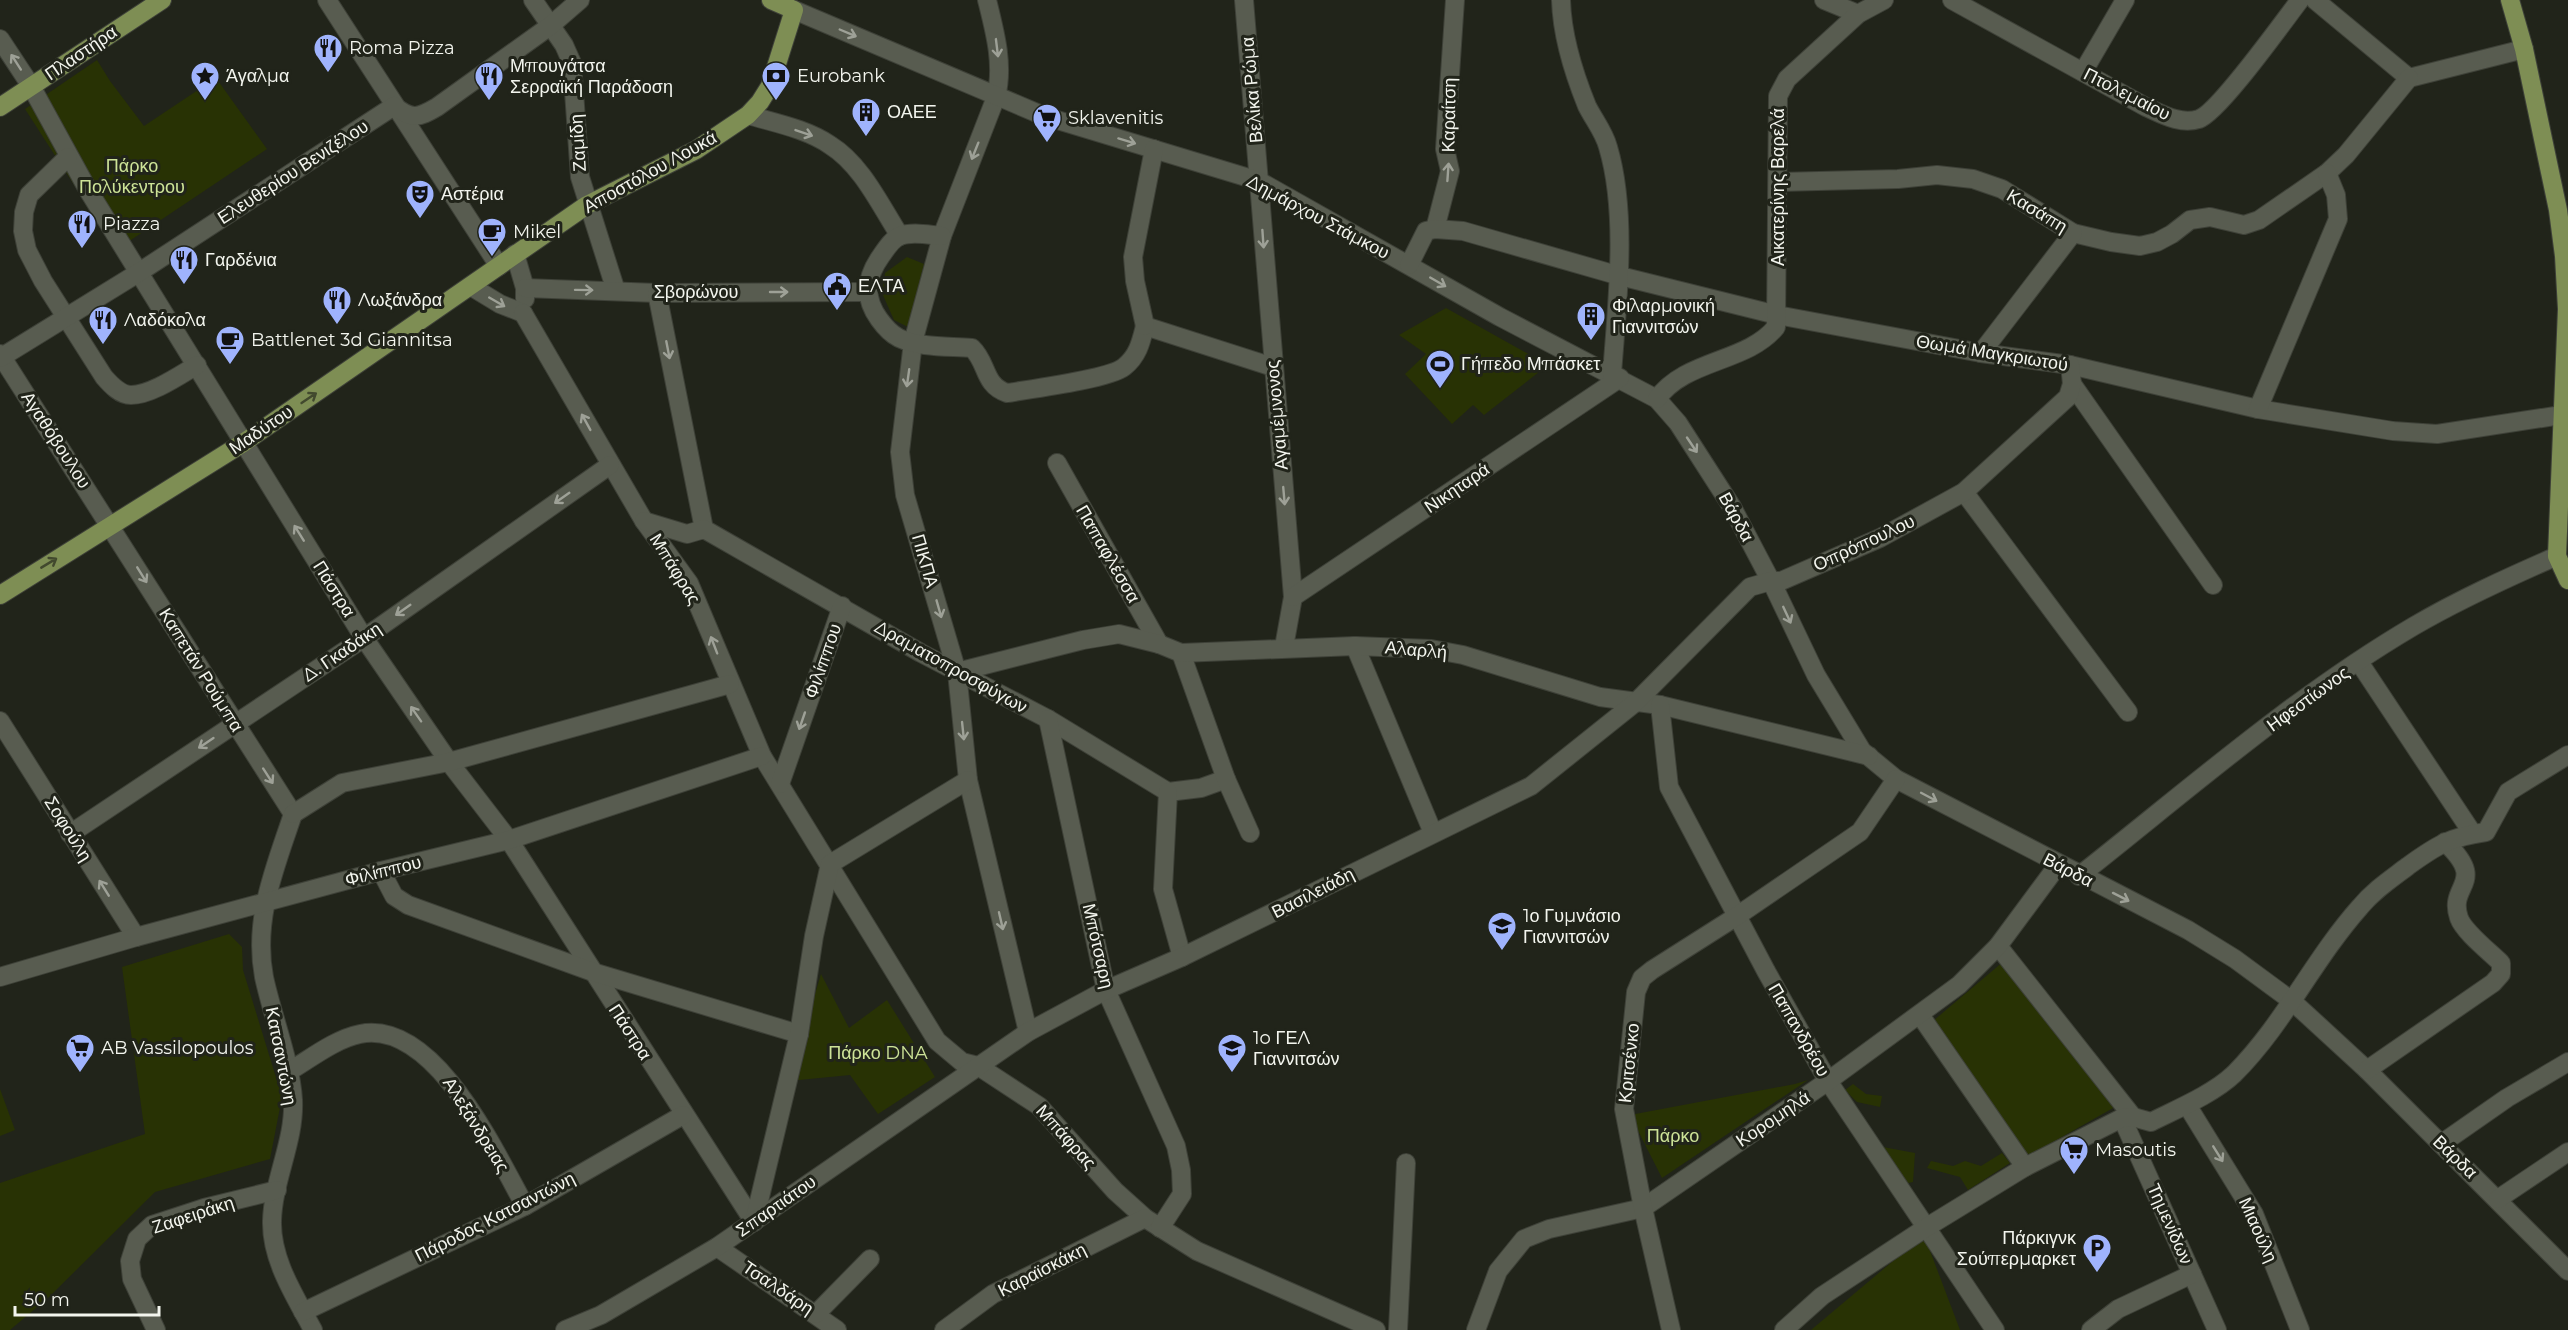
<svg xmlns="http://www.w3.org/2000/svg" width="2568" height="1330" font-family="Montserrat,sans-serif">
<rect width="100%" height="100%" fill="#21241a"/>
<g fill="#283204">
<path d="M97,60L110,81L144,126L216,78L267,149L116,250L25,109Z"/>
<path d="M907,257L924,264L908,327L894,320L882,293L885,273Z"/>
<path d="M1446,308L1548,365L1484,415L1473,405L1452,424L1405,374L1426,354L1399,335Z"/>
<path d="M229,934L242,947L243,970L282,1097L270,1159L155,1192L49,1297L10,1330H0V1183L145,1134L122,967Z"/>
<path d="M2004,961L2115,1107L2028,1156L1933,1021Z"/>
<path d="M821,974L849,1028L887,1000L935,1077L878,1114L850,1075L789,1081Z"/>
<path d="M1808,1080L1662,1178L1630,1115L1795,1084Z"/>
<path d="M1853,1084L1866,1094L1882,1096L1880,1107L1857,1102L1845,1090Z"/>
<path d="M0,1089L15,1130L0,1136Z"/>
<path d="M1883,1147L1915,1153L1913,1182L1908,1183Z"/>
<path d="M2002,1153L2010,1163L1968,1190L1960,1177L1927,1168L1931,1161L1953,1166L1965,1161L1981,1166Z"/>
<path d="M1924,1235L1960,1330H1811Z"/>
</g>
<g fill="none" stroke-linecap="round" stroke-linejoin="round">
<g stroke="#3e4138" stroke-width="20">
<g id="minor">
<path d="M327,0L499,266"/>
<path d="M533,0L564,45L572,63L580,177L616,291"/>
<path d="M987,0C995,32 1004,65 996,97L942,236L913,342L900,452L905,495L957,672L968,780L1028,1032"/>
<path d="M1244,0L1293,597L1284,647"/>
<path d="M1824,0L1858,14"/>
<path d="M1952,0L2146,107C2162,114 2180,125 2199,119C2219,112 2283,22 2300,0"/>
<path d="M2315,0L2409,78L2524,49"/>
<path d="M794,10L1044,116L1259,181L1500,317L1657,399L1678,423L1732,507L1774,587L1816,675L1862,751L1896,779L2188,930L2235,959L2292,1001L2367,1070L2568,1271"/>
<path d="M0,39L31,86L88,190L364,638L449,762L509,840L754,1222"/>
<path d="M2083,72L2125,0"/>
<path d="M748,115C775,123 807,129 830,145C862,165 880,205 900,236"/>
<path d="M68,157L29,195L24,212L23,231L27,250L43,281L104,377C111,385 120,395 131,395C151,395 180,375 197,365"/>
<path d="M1779,182L1898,179L1937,175L1973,179L2002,189L2073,233L2111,242L2140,246L2157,242L2172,234L2190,220L2210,217L2244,225L2259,220L2327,173L2346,155L2409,78"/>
<path d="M1435,229L1450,171L1445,149L1455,0"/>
<path d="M942,236C929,235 912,231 900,236C892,239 886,249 881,256C866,277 863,297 879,319C884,326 891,334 899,338C920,348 949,346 972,348C988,363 983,385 1007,393C1031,389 1109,379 1124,367C1138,356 1141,342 1145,326L1273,367"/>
<path d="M515,254L525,288V299"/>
<path d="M1409,265L1426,231L1435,229L1463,231L1620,276L1777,315L1981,353L2070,365L2258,409L2393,431L2437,434L2568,414"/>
<path d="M472,287L500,304L523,313"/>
<path d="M525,288L657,293L867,292"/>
<path d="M657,293L704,529"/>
<path d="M523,313L644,521L689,583L762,756L937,1041L962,1062L978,1066L1039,1106L1115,1191L1145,1218L1197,1251L1376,1330"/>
<path d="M1145,326L1135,281L1133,257L1154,149"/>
<path d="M1981,353L2073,233"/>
<path d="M0,354L293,814"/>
<path d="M0,358L138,273L394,106C412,120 418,118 437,107L550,26L580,0"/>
<path d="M2072,384L2213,585"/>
<path d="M1657,399C1685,359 1747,363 1776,327L1778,96L1787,79L1858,14L1884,0"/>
<path d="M2258,409L2338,219L2336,195L2327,173"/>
<path d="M1057,463L1159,644"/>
<path d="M1964,492L2128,712"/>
<path d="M644,521L687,534L704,529L921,653L1048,719L1168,792L1201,788L1226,779"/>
<path d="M1293,597L1620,378L1612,374C1617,305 1628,214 1608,147C1604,132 1594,120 1587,106C1574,74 1562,35 1561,0"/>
<path d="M1355,646L1433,833"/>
<path d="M1181,653L1226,779L1250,833"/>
<path d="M2359,662L2473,834"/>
<path d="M957,672L1083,640L1119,634L1159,644L1181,653L1355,646L1431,649L1463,655L1600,697L1660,705L1869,756"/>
<path d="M1660,705L1669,787L1766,971L1828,1081L1995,1330"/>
<path d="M1048,719L1106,990L1176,1146L1181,1170L1182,1194L1160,1228"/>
<path d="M0,721L136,937"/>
<path d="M780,784L842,606"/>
<path d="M1168,792L1163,889L1182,957"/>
<path d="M293,814C275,868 253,919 264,977C272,1015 291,1063 293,1100C295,1141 273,1180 272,1221C271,1260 295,1296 313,1330"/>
<path d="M293,814L342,783L449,762L730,684"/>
<path d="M70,834L364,638L610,465"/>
<path d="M381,871L394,896L408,905L593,972L799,1034"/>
<path d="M2079,876C2188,790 2295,696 2414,626C2460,599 2509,577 2557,556"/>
<path d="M1998,946L2133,1117"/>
<path d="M0,977L136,937L381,871L509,840L762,756"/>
<path d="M1920,1015L2025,1167"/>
<path d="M2367,1070L2493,983L2501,974V963C2490,952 2464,932 2459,918C2447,884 2489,884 2445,842"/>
<path d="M288,1072C310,1059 335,1039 360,1034C435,1019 496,1154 525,1206"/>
<path d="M2187,1105L2254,1214L2300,1330"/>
<path d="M2122,1118L2217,1330"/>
<path d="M2441,1144L2507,1098L2568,1062"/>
<path d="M2498,1199L2568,1152"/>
<path d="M754,1222L799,1034L814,936L830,864L968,780"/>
<path d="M717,1247L837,1330"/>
<path d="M303,1312L525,1206L683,1115"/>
<path d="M816,1314L870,1259"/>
<path d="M156,1330L132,1279L130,1261L137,1239L152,1225L204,1208L277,1190"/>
<path d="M565,1330L601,1315L717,1247L1028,1032L1106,990L1182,957L1531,786L1636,702L1750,587L1771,581H1781L1880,538L1964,492L2068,397L2072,384L2070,365"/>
<path d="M944,1330L993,1294L1145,1218"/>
<path d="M1398,1330L1406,1163"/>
<path d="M1476,1330L1498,1271L1524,1239L1549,1229L1643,1208L1828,1081L1959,985L1998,946L2058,865"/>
<path d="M1671,1330L1643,1208L1624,1109L1636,992L1642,978L1652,970L1737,916L1860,832L1896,779"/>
<path d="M1784,1330L1822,1296L1927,1227L2025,1167L2122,1118L2133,1117L2151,1122C2177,1109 2213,1094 2234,1074C2284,1024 2313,960 2360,907C2374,890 2391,879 2408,866C2437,845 2450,837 2486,832L2508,792L2568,755"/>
<path d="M2091,1330L2118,1309L2192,1274"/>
</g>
</g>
<g stroke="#3e4138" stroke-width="20">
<g id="major">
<path d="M2510,0L2524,49L2558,210L2564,256L2567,309L2557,556L2568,580"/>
<path d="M0,107L162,0"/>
<path d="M0,595L243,443L587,205L696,150L748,115L760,102L770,86L794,10L771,0"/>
</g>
</g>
<use href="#minor" stroke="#585c50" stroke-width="18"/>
<use href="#major" stroke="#7e8e54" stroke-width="18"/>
</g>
<defs><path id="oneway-shaft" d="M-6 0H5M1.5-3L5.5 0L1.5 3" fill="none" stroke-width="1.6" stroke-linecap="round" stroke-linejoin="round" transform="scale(1.5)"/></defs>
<g stroke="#9ea197">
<use href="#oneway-shaft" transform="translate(848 33) rotate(23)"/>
<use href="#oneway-shaft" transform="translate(997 48) rotate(83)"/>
<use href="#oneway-shaft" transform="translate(16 62) rotate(-123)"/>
<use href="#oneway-shaft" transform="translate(804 133) rotate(19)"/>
<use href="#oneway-shaft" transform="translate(1127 141) rotate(17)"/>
<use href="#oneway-shaft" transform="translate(975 151) rotate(112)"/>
<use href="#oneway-shaft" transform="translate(1448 172) rotate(-86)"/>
<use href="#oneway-shaft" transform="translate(1263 239) rotate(86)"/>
<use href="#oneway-shaft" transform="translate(1438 282) rotate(30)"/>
<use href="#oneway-shaft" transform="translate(584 290) rotate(1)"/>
<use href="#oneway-shaft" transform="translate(779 292)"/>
<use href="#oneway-shaft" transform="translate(497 302) rotate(30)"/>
<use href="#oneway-shaft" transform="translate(668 350) rotate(79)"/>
<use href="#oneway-shaft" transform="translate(908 378) rotate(98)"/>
<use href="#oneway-shaft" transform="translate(586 422) rotate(-119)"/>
<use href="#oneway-shaft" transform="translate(1692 445) rotate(56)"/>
<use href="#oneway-shaft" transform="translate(1284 496) rotate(85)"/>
<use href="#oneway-shaft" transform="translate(562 498) rotate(145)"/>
<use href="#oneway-shaft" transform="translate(299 533) rotate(-122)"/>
<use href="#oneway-shaft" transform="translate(142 575) rotate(58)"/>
<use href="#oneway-shaft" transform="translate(939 609) rotate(74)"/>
<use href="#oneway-shaft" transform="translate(403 610) rotate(145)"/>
<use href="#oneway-shaft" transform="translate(1787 615) rotate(65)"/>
<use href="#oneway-shaft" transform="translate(714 645) rotate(-111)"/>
<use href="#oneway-shaft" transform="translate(416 714) rotate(-125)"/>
<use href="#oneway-shaft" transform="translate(802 721) rotate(109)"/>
<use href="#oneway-shaft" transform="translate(963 731) rotate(84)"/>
<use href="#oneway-shaft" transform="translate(206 743) rotate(146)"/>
<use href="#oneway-shaft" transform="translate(268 776) rotate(57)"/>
<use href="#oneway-shaft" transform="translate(1929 797) rotate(28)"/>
<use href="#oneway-shaft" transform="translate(104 888) rotate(-122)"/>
<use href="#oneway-shaft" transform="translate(2121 897) rotate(27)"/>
<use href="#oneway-shaft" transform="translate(1001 921) rotate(77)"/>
<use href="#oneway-shaft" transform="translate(2218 1154) rotate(58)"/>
</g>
<g stroke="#42492e">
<use href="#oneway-shaft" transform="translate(309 398) rotate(-34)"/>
<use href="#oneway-shaft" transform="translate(49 563) rotate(-31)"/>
</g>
<defs>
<g id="restaurant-pin" transform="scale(1.5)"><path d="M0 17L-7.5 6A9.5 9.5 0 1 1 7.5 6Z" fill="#9fb3fd" stroke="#21241a"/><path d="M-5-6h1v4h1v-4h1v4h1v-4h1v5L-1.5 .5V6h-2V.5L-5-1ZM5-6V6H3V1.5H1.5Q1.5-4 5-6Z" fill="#111"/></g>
<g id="sight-pin" transform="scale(1.5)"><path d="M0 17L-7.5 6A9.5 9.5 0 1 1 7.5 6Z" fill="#9fb3fd" stroke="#21241a"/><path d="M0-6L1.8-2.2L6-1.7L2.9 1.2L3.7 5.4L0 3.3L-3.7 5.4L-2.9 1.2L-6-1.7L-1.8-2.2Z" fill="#111"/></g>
<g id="bank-pin" transform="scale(1.5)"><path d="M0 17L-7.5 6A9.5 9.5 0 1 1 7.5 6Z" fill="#9fb3fd" stroke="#21241a"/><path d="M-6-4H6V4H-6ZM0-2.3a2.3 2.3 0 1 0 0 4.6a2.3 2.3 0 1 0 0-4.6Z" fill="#111"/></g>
<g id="building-pin" transform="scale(1.5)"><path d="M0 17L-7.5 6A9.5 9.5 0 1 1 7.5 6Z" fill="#9fb3fd" stroke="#21241a"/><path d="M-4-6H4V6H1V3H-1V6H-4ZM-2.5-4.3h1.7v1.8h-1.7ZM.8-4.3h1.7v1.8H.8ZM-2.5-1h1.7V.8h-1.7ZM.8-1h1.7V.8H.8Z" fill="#111"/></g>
<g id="supermarket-pin" transform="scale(1.5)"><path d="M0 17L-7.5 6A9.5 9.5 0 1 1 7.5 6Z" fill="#9fb3fd" stroke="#21241a"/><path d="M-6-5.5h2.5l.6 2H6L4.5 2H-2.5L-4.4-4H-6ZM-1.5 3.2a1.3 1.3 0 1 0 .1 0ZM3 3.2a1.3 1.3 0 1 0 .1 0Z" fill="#111"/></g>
<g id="theatre-pin" transform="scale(1.5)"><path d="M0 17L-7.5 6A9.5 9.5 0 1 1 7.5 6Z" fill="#9fb3fd" stroke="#21241a"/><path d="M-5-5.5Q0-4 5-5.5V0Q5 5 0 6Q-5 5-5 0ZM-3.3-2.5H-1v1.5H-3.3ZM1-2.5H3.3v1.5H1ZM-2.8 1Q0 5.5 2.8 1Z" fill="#111"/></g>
<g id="cafe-pin" transform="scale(1.5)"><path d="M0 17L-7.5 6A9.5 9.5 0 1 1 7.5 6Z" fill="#9fb3fd" stroke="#21241a"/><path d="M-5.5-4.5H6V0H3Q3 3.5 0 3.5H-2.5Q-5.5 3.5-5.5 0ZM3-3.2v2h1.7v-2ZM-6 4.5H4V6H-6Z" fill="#111"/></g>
<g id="civic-pin" transform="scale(1.5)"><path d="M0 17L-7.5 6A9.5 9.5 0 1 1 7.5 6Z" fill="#9fb3fd" stroke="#21241a"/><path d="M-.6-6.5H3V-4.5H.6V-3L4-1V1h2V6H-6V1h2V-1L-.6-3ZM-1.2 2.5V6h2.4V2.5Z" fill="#111"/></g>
<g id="stadium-pin" transform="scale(1.5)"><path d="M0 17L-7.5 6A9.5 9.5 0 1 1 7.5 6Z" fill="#9fb3fd" stroke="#21241a"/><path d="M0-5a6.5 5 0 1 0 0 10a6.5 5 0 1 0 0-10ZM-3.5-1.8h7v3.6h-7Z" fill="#111"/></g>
<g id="school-pin" transform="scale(1.5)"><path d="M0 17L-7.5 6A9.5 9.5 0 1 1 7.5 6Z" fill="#9fb3fd" stroke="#21241a"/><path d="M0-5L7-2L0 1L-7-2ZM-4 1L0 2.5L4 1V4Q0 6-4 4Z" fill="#111"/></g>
<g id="parking-pin" transform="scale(1.5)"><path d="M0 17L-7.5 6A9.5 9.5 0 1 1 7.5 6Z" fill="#9fb3fd" stroke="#21241a"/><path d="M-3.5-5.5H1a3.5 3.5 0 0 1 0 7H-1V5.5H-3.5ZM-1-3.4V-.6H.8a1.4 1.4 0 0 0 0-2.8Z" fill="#111"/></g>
</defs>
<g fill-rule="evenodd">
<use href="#restaurant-pin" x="328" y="48"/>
<use href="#sight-pin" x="205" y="76"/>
<use href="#restaurant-pin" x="489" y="76"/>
<use href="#bank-pin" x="776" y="76"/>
<use href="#building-pin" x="866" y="112"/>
<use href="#supermarket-pin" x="1047" y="118"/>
<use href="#theatre-pin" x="420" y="194"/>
<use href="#restaurant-pin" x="82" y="224"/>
<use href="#cafe-pin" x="492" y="232"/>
<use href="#restaurant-pin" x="184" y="260"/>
<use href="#civic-pin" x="837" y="286"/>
<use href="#restaurant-pin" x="337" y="300"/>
<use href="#building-pin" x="1591" y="316"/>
<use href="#restaurant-pin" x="103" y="320"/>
<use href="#cafe-pin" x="230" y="340"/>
<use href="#stadium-pin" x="1440" y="364"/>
<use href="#school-pin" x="1502" y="926"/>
<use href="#supermarket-pin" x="80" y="1048"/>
<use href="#school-pin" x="1232" y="1048"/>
<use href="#supermarket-pin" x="2074" y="1150"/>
<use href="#parking-pin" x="2097" y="1248"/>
</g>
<g text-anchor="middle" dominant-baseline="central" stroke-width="6" stroke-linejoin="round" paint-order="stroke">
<g font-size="18" fill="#f3f5ee" stroke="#21241a" text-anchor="start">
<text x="349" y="48">Roma Pizza</text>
<text x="510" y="66">Μπουγάτσα<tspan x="510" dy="21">Σερραϊκή Παράδοση</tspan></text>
<text x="226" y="76">Άγαλμα</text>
<text x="797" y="76">Eurobank</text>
<text x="887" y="112">ΟΑΕΕ</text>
<text x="1068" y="118">Sklavenitis</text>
<text x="441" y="194">Αστέρια</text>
<text x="103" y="224">Piazza</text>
<text x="513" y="232">Mikel</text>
<text x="205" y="260">Γαρδένια</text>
<text x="858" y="286">ΕΛΤΑ</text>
<text x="358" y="300">Λωξάνδρα</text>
<text x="1612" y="306">Φιλαρμονική<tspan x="1612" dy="21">Γιαννιτσών</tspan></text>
<text x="124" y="320">Λαδόκολα</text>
<text x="251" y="340">Battlenet 3d Giannitsa</text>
<text x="1461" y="364">Γήπεδο Μπάσκετ</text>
<text x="1523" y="916">1ο Γυμνάσιο<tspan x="1523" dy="21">Γιαννιτσών</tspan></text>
<text x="1253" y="1038">1o ΓΕΛ<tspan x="1253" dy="21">Γιαννιτσών</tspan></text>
<text x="101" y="1048">AB Vassilopoulos</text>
<text x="2095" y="1150">Masoutis</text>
<text x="2076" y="1238" text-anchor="end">Πάρκιγνκ<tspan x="2076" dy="21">Σούπερμαρκετ</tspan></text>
</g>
<g font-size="18" fill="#f3f5ee" stroke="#21241a">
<text transform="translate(81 53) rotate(-34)">Πλαστήρα</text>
<text transform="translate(1252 90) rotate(-95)">Βελίκα Ρώμα</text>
<text transform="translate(2127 94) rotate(27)">Πτολεμαίου</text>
<text transform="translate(1449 115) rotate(-89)">Καραίτση</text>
<text transform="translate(578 143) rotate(-94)">Ζαμίδη</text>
<text transform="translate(293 172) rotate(-33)">Ελευθερίου Βενιζέλου</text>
<text transform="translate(650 172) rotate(-29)">Αποστόλου Λουκά</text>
<text transform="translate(1778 187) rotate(-90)">Αικατερίνης Βαρελά</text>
<text transform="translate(2037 211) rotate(31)">Κασάπη</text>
<text transform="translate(1318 217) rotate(28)">Δημάρχου Στάμκου</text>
<text x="696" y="292">Σβορώνου</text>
<text transform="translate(1992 353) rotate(9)">Θωμά Μαγκριωτού</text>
<text transform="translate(1277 415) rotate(-95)">Αγαμέμνονος</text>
<text transform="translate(261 430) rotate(-34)">Μαδύτου</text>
<text transform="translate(56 440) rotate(57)">Αγαθόβουλου</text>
<text transform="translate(1457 488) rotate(-34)">Νικηταρά</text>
<text transform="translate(1736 517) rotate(61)">Βάρδα</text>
<text transform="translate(1864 543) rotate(-25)">Οπρόπουλου</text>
<text transform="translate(1108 554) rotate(60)">Παπαφλέσσα</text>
<text transform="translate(925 561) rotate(74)">ΠΙΚΠΑ</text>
<text transform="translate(675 569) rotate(58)">Μπάφρας</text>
<text transform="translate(334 589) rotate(58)">Πάστρα</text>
<text transform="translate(1416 650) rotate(5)">Αλαρλή</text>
<text transform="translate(342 652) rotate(-34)">Δ. Γκαδάκη</text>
<text transform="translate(823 661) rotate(-71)">Φιλίππου</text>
<text transform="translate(951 667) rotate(29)">Δραματοπροσφύγων</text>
<text transform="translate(201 670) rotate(58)">Καπετάν Ρούμπα</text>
<text transform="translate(2308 699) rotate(-36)">Ηφεστίωνος</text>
<text transform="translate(68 829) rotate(58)">Σοφούλη</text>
<text transform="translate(2068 870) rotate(27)">Βάρδα</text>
<text transform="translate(383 871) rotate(-14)">Φιλίππου</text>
<text transform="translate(1313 893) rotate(-27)">Βασιλειάδη</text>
<text transform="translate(1098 946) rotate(77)">Μπότσαρη</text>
<text transform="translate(1799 1030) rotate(60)">Παπανδρέου</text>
<text transform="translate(630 1032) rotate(57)">Πάστρα</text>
<text transform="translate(281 1056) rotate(79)">Κατσαντώνη</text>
<text transform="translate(1629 1063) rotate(-84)">Κριτσένκο</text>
<text transform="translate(1773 1119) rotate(-34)">Κορομηλά</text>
<text transform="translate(476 1125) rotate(58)">Αλεξάνδρειας</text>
<text transform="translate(1066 1137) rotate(48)">Μπάφρας</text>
<text transform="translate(2455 1157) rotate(44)">Βάρδα</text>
<text transform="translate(776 1206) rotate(-35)">Σπαρτιάτου</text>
<text transform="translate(193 1215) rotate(-18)">Ζαφειράκη</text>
<text transform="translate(495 1217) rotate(-27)">Πάροδος Κατσαντώνη</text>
<text transform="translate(2170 1224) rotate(66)">Τημενίδων</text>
<text transform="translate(2258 1230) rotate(66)">Μιαούλη</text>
<text transform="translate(1042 1270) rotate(-27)">Καραϊσκάκη</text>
<text transform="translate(778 1288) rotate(34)">Τσαλδάρη</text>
</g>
<g font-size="18" fill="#cde397" stroke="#21241a">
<text x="132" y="166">Πάρκο<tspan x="132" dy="21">Πολύκεντρου</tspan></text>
<text x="878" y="1053">Πάρκο DNA</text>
<text x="1673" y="1136">Πάρκο</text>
</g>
</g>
<path d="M15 1306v9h144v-9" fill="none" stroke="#f3f5ee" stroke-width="3"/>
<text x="24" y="1306" font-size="18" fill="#f3f5ee" stroke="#21241a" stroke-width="4.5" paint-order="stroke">50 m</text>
</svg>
